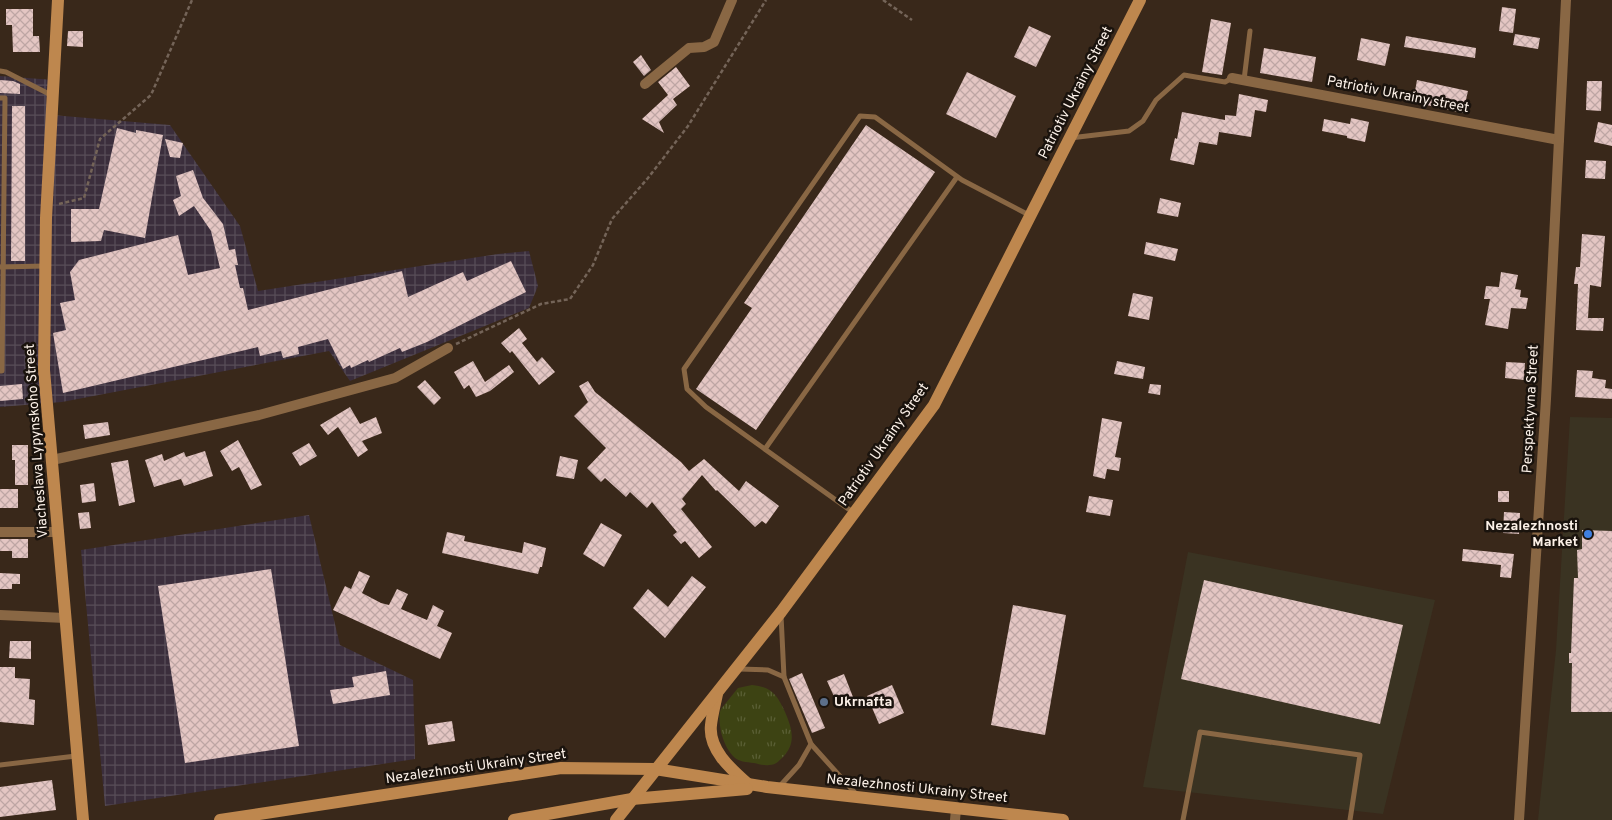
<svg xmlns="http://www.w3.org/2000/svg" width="1612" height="820" font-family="Overpass,sans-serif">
<defs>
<pattern id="industrial-grid" width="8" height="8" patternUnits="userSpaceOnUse" patternTransform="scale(1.25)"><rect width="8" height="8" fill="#3b2e3c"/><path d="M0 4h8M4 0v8" fill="none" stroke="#584d58"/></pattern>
<pattern id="grass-tufts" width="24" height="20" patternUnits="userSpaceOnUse" patternTransform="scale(1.25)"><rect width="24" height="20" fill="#3d4313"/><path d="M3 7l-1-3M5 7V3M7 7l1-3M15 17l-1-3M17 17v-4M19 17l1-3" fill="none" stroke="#5a5f35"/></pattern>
<pattern id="building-cross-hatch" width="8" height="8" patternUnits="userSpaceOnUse" patternTransform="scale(1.25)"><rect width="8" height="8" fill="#e4c6c3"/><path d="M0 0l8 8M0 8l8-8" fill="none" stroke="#bea6a4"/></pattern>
</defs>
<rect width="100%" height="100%" fill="#39281a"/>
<g fill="#3a3322">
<path d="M1570,417L1612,418V820H1538L1556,650Z"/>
<path d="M1188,552L1435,600L1383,814L1143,787Z"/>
</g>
<g fill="url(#industrial-grid)">
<path d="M0,76L54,80L52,115L170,125L240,226L258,291L498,254L529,251L538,286L529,308L350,381L329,351L62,402L0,407Z"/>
<path d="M309,515L340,645L413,680L415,759L105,806L81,550Z"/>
</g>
<path fill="url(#grass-tufts)" d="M752,685C772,687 777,695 785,712C792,728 797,744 782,758C778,762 775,765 769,765C765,766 759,764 754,763C747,762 738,762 733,756C727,750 723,740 721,732C720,725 718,716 721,709L738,688Z"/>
<g fill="url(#building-cross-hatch)">
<path d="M1502,7L1516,9L1513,33L1499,31Z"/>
<path d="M6,9H33V36H39L40,52H13L12,25H6Z"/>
<path d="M1211,19L1231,23L1222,75L1202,72Z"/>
<path d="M1029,26L1051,36L1036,67L1014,57Z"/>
<path d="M68,31H83V47L67,46Z"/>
<path d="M1515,34L1540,38L1538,49L1513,45Z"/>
<path d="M1406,36L1476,48L1475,58L1404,47Z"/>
<path d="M1361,38L1390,44L1385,66L1357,60Z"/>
<path d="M1264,48L1316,57L1312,82L1260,73Z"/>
<path d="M641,55L651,70L644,76L633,62Z"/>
<path d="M676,67L690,86L673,99L677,105L659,122L664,133L642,119L668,95L658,82Z"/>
<path d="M967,72L1016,96L996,138L946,114Z"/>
<path d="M0,80L13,81L20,84V94L0,93Z"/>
<path d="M1417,80L1468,91L1463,113L1413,102Z"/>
<path d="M1587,81H1602L1601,111L1586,110Z"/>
<path d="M1239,94L1268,100L1266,112L1255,110L1251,137L1219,132L1217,145L1199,142L1194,165L1170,160L1175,138L1177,139L1182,112L1225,120V115L1236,116Z"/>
<path d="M12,106H25V261H11Z"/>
<path d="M1351,118L1369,122L1365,142L1347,138V136L1322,131L1324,119L1350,124Z"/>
<path d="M1598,122L1612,125V146L1594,142Z"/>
<path d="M866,125L935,172L756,430L696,389L752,308L744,303Z"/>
<path d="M117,128L136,133V130L163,135L145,238L104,230L101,241L71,242V209H99Z"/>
<path d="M165,139L183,143L180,158L170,157Z"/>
<path d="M1586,160L1606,161L1605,179L1585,178Z"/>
<path d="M193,170L203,198L223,224L229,250L235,249L238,265H235L240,288H243L248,310L402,271L408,297L463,272L467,281L511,261L526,292L427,342L402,352L400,348L369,362L368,360L351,368L350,365L343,369L328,339L298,347L299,354L283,358L281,351L260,356L258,347L63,393L53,333L66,330L60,303L75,300L70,272L79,260L178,235L188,275L220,268L211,231L194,206L179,216L173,200L181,196L176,176Z"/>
<path d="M1160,198L1181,203L1178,217L1157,213Z"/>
<path d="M1582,234L1605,236L1601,287L1590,285L1588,318H1604L1603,331L1576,330L1578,284H1574L1576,267H1580Z"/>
<path d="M1146,242L1178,249L1175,261L1144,254Z"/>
<path d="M1501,272L1518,275L1515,289L1521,290L1520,297L1528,298L1526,309L1511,308L1508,329L1485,325L1490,299H1484L1486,286L1499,287Z"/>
<path d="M1133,293L1153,297L1149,320L1128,316Z"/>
<path d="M519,328L527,339L522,343L537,362L542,357L555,372L539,385L512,351L510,353L501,343Z"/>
<path d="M473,361L485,382L509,365L514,372L490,391L476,397L469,385L464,389L454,372Z"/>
<path d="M1117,361L1145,367L1143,379L1114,374Z"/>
<path d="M1506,362L1525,363L1524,380L1505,378Z"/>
<path d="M1577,370L1593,371L1592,378L1606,380L1605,388L1612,389V399L1575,397Z"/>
<path d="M425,380L441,398L434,405L417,387Z"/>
<path d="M588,381L595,392L681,462L689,471L704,459L739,491L746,481L779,506L766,524L762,521L755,527L717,490L716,491L702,475L682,499L686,504L681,509L712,547L699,558L685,541L681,544L673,535L677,532L652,502L647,508L630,492L626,497L605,478L601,482L587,468L606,448L574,416L588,402L579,386Z"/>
<path d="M22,384L23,399L0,401V386Z"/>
<path d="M1150,384L1161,385L1160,395L1148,393Z"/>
<path d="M350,407L360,424L376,417L382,433L362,441L368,450L358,457L338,427L328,435L320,425Z"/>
<path d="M1102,418L1122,422L1115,457L1121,458L1119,471L1107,469L1105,479L1093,476Z"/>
<path d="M108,422L110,435L85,439L83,425Z"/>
<path d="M238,440L262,485L251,490L239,467L232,471L220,451Z"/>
<path d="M309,443L317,456L300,466L292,453Z"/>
<path d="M12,445H28V485H15V460H12Z"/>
<path d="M205,451L213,476L184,486L181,479L154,487L145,460L162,454L164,461L184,452L186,457Z"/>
<path d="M560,456L578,460L574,479L556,476Z"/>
<path d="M128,460L135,502L119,506L111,463Z"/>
<path d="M94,483L96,501L82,503L80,485Z"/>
<rect x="0" y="489" width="18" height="19"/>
<rect x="1498" y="491" width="11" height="11"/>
<path d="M1089,496L1113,500L1110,516L1086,512Z"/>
<path d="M89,512L91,528L80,529L78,513Z"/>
<path d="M1504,512L1520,513L1519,534L1503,533Z"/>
<path d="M601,523L622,535L604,567L583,554Z"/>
<path d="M1582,530L1612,531V712H1571L1572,663H1569V653H1571L1574,578H1578L1577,550L1582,549Z"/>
<path d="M447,532L465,536L464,541L522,553L524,542L546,548L542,567H540L538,574L442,553Z"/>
<path d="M0,539H28V558H12V551H0Z"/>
<path d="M1463,549L1514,554L1511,578L1500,577L1501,565L1462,561Z"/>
<path d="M271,569L299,746L185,763L158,586Z"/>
<path d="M359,571L370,576L362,593L381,603L389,605L397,589L408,594L401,609L427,620L433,605L444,611L437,626L452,633L440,659L333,610L345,586L351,589Z"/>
<path d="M0,573L20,574V584H12V589H0Z"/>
<path d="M692,576L706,587L665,638L633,608L648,589L668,607Z"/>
<path d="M1204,580L1403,625L1380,724L1181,679Z"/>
<path d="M1013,605L1066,615L1045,735L991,725Z"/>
<path d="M10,641H31V659L9,658Z"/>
<path d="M0,667H15V678L30,679L29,699L35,700L34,725L0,722Z"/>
<path d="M386,671L390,695L333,704L330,690L354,687L352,677Z"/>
<path d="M802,673L825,728L812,733L789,679Z"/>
<path d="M844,674L853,697L837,703L827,681Z"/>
<path d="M892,685L904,713L879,724L867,696Z"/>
<path d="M452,721L455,741L428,745L425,725Z"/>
<path d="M52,780L56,810L0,817V787Z"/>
</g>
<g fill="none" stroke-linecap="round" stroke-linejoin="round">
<g stroke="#746458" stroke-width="2.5" stroke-dasharray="4 2.5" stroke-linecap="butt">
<path d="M883,0L912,20"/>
<path d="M59,204L84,198L100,139L151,95L192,0"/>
<path d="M456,344L541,304L570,299L593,265L612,219L648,178L688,126L766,0"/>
</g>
<g stroke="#896744" stroke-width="5">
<path d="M0,71L6,72L53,96"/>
<path d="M1244,80L1250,31"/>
<path d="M0,98H5L2,371H0"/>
<path d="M1070,138L1129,131L1143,121L1156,100L1184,75L1225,82L1232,78"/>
<path d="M0,267L45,266"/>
<path d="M765,449L957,177"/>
<path d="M854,513L706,407L687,389L684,369L860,116L875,117L962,180L1029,215"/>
<path d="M781,615L784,677L811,744L856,794"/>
<path d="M739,669L768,670L784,677"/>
<path d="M0,765L76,756"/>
<path d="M779,787L799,765L811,744"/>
<path d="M1183,820L1200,732L1360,755L1350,820"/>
</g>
<g stroke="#896744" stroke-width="10">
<path d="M1232,78L1559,140"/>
<path d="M645,84L689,48L704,47L714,42L732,0"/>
<path d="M52,460L259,415L395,378L448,348"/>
<path d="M0,532H59"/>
<path d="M0,615L65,618"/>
<path d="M955,820L956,809"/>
<path d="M1519,820L1546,399L1566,0"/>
</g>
<g stroke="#be874e" stroke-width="12">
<path d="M58,0L46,218L44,370L83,820"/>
<path d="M717,694C715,704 712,715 711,725C708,750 732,770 749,785"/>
<path d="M220,820L561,768L655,769L767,787L1063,820"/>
<path d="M514,820L632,799L747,789"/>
<path d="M616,820L781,612L934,405L1140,0"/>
</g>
</g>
<circle fill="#3f7fe0" stroke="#1a130d" stroke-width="2" cx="1588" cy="534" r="5"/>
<circle fill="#5c6f8a" stroke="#1a130d" stroke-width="2" cx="824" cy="702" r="5"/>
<g text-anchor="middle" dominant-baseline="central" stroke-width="5" stroke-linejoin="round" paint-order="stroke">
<g font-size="14" fill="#fcf1e8" stroke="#1a130d">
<text transform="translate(1076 93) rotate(-63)">Patriotiv Ukrainy Street</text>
<text transform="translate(1398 95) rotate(11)">Patriotiv Ukrainy street</text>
<text transform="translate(1531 409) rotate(-87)">Perspektyvna Street</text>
<text transform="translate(37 441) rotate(-94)">Viacheslava Lypynskoho Street</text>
<text transform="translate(884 445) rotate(-55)">Patriotiv Ukrainy Street</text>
<text transform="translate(476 767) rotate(-8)">Nezalezhnosti Ukrainy Street</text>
<text transform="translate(917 789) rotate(6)">Nezalezhnosti Ukrainy Street</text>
</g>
<g font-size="14" font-weight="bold" fill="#fcf1e8" stroke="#1a130d" text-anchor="end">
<text x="1578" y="526">Nezalezhnosti<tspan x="1578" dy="16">Market</tspan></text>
<text x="834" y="702" text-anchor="start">Ukrnafta</text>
</g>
</g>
</svg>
